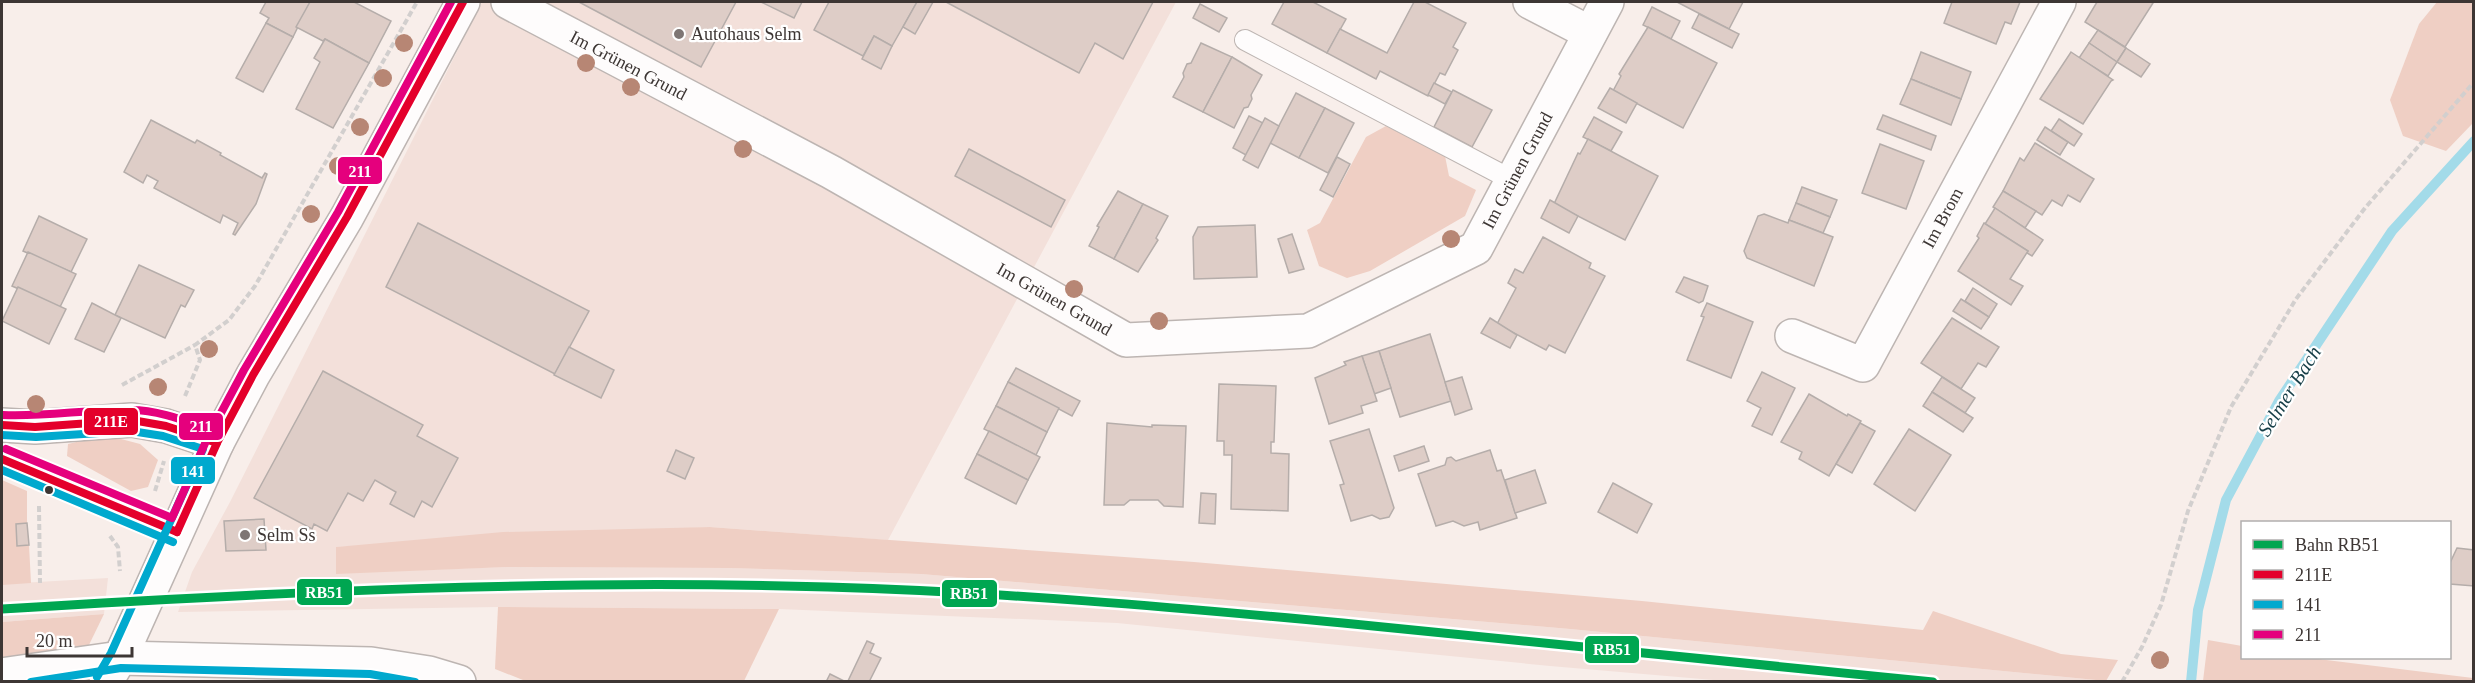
<svg xmlns="http://www.w3.org/2000/svg" width="2475" height="683" font-family="'Times New Roman',serif">
<rect width="100%" height="100%" fill="#f8eeea"/>
<g fill="#f3e0da">
<path d="M482,2H1176L888,540L710,527L336,547V573L507,567L728,568L921,574L1570,629L2106,681H1725L1550,666L1117,623L779,609L498,607L178,612L192,572L230,502Z"/>
<path d="M108,578L104,614L2,622V584Z"/>
</g>
<g fill="#efcfc4">
<path d="M2437,2H2473V123L2446,151L2403,136L2390,100L2419,24Z"/>
<path d="M1386,126L1445,156L1449,176L1476,190L1465,216L1370,271L1347,278L1319,266L1307,230L1320,223L1366,137Z"/>
<path d="M106,435L140,444L158,460L148,487L131,491L67,456L68,444Z"/>
<path d="M2,480L27,491V523L16,524L17,546L29,545L31,583L2,585Z"/>
<path d="M710,527L1194,562L1642,601L1923,630L1933,611L2061,654L2118,660L2106,681L1570,629L921,574L728,568L507,567L336,574V547L503,532Z"/>
<path d="M498,607L779,609L744,681L528,682L495,669Z"/>
<path d="M104,614L87,649L2,663V622Z"/>
<path d="M2208,640L2242,646V658H2310L2473,678V681H2203Z"/>
</g>
<g fill="none" stroke-linecap="round" stroke-linejoin="round">
<path stroke="#a3dbe9" stroke-width="10" d="M2191,682L2198,610L2226,500L2279,401L2392,231L2474,141"/>
</g>
<g fill="#decdc7" stroke="#b5adaa" stroke-width="1.5">
<path d="M266,2H310L293,37L266,23L269,18L260,13Z"/>
<path d="M310,2H354L391,21L369,63L325,39L323,41L296,27Z"/>
<path d="M579,2H736L701,67Z"/>
<path d="M761,2H802L794,18Z"/>
<path d="M829,2H917L892,46L874,36L863,56L814,30Z"/>
<path d="M917,2H933L915,34L903,27Z"/>
<path d="M946,2H1153L1123,59L1095,43L1079,73Z"/>
<path d="M1284,2H1313L1346,19L1327,53L1272,24Z"/>
<path d="M1414,2H1425L1466,23L1453,47L1458,50L1445,75L1440,73L1428,96L1380,71L1376,79L1327,53L1340,29L1387,53Z"/>
<path d="M1677,2H1743L1729,29Z"/>
<path d="M1952,2H2020L2011,24L2005,22L1996,44L1944,23Z"/>
<path d="M2097,2H2151L2153,3L2125,47L2085,22Z"/>
<path d="M1200,4L1227,18L1219,32L1193,18Z"/>
<path d="M1652,7L1680,21L1671,39L1643,25Z"/>
<path d="M1699,14L1739,34L1732,48L1692,28Z"/>
<path d="M266,23L293,37L263,92L236,78Z"/>
<path d="M1648,27L1717,63L1683,128L1613,91L1621,76L1619,74Z"/>
<path d="M2098,30L2126,48L2117,62L2089,43Z"/>
<path d="M874,36L892,46L881,69L862,59Z"/>
<path d="M325,39L369,63L333,128L296,109L320,62L314,58Z"/>
<path d="M1201,43L1232,57L1203,112L1173,97L1184,77L1183,73L1187,64L1191,63Z"/>
<path d="M2089,43L2117,62L2108,76L2079,58Z"/>
<path d="M2126,48L2150,64L2141,77L2117,62Z"/>
<path d="M1921,52L1971,72L1961,99L1911,79Z"/>
<path d="M2071,52L2113,80L2111,81L2083,124L2040,99Z"/>
<path d="M1232,57L1262,75L1251,95L1252,99L1248,107L1244,108L1234,128L1203,112Z"/>
<path d="M1911,79L1961,99L1951,125L1900,104Z"/>
<path d="M1434,83L1452,92L1445,104L1428,95Z"/>
<path d="M1610,88L1637,103L1626,123L1598,108Z"/>
<path d="M1453,90L1492,110L1472,147L1434,127Z"/>
<path d="M1296,93L1325,108L1299,158L1270,143Z"/>
<path d="M1325,108L1354,123L1328,173L1299,158Z"/>
<path d="M1883,115L1936,136L1931,150L1877,129Z"/>
<path d="M1249,116L1263,123L1246,155L1233,148Z"/>
<path d="M1594,117L1622,132L1611,151L1583,137Z"/>
<path d="M1265,118L1279,126L1258,168L1243,160Z"/>
<path d="M2059,119L2082,134L2074,146L2051,131Z"/>
<path d="M151,120L195,143L197,140L221,153L220,155L262,178L265,173L267,174L256,204L235,235L233,234L238,223L223,215L220,223L154,188L158,181L147,175L143,183L124,172Z"/>
<path d="M2045,127L2068,142L2060,155L2037,140Z"/>
<path d="M1588,139L1658,176L1625,240L1554,204L1578,153L1580,154Z"/>
<path d="M2035,143L2094,179L2080,202L2068,195L2062,206L2052,200L2042,215L2003,191L2020,158L2024,161Z"/>
<path d="M1880,144L1924,161L1906,209L1862,193Z"/>
<path d="M969,149L1065,200L1051,227L955,176Z"/>
<path d="M1337,157L1350,164L1333,197L1320,190Z"/>
<path d="M1802,187L1837,200L1830,217L1796,203Z"/>
<path d="M1118,191L1143,204L1114,259L1089,246L1099,227L1097,226Z"/>
<path d="M2003,191L2036,211L2025,228L1993,207Z"/>
<path d="M1550,200L1578,216L1569,233L1541,218Z"/>
<path d="M1796,203L1830,217L1823,233L1789,220Z"/>
<path d="M1143,204L1168,216L1156,238L1158,240L1138,272L1114,259Z"/>
<path d="M1995,208L2043,240L2032,256L2027,253L2028,251L1985,224Z"/>
<path d="M1764,214L1788,223L1789,220L1833,237L1814,286L1747,258L1744,251L1758,216Z"/>
<path d="M39,216L87,239L71,272L23,251Z"/>
<path d="M418,223L589,311L555,374L386,287Z"/>
<path d="M1984,223L2028,251L2010,279L2023,286L2011,305L1958,271L1979,238L1977,236Z"/>
<path d="M1255,225L1257,277L1194,279L1193,237L1198,227Z"/>
<path d="M1292,234L1304,269L1289,273L1278,239Z"/>
<path d="M1543,237L1591,263L1589,268L1605,276L1565,353L1549,345L1546,350L1497,324L1516,288L1508,283L1515,269L1523,273Z"/>
<path d="M28,252L76,274L60,307L12,286Z"/>
<path d="M139,265L194,290L185,307L181,305L165,338L115,315Z"/>
<path d="M1684,277L1708,286L1703,301L1699,303L1676,292Z"/>
<path d="M18,287L66,309L49,344L2,321Z"/>
<path d="M1973,288L1997,304L1989,317L1965,301Z"/>
<path d="M1961,299L1989,317L1981,329L1953,311Z"/>
<path d="M92,303L121,318L104,352L75,339Z"/>
<path d="M1707,303L1753,322L1731,378L1687,360L1704,317L1701,316Z"/>
<path d="M1490,318L1517,335L1510,348L1481,333Z"/>
<path d="M1952,318L1999,347L1986,367L1978,363L1961,389L1921,363Z"/>
<path d="M1430,334L1451,401L1400,417L1379,351Z"/>
<path d="M569,347L614,370L601,398L554,375Z"/>
<path d="M1379,351L1391,388L1374,394L1362,356Z"/>
<path d="M1362,356L1377,401L1361,406L1363,413L1329,424L1315,378L1346,365L1344,362Z"/>
<path d="M1016,368L1080,401L1072,416L1008,382Z"/>
<path d="M323,371L423,425L417,436L458,458L432,507L422,501L414,517L390,504L396,492L375,480L363,501L348,493L327,531L314,524L312,529L254,498Z"/>
<path d="M1762,372L1795,388L1772,435L1752,426L1761,408L1747,401Z"/>
<path d="M1462,377L1472,409L1455,415L1445,382Z"/>
<path d="M1942,377L1975,398L1965,413L1932,392Z"/>
<path d="M1008,382L1059,408L1047,432L996,406Z"/>
<path d="M1219,384L1276,386L1274,442H1271V453L1289,454L1288,511L1231,509L1232,455H1224V441H1217Z"/>
<path d="M1932,392L1973,418L1963,432L1923,406Z"/>
<path d="M1809,394L1847,416L1848,414L1861,421L1829,476L1799,459L1802,452L1781,442Z"/>
<path d="M996,406L1047,432L1036,455L984,429Z"/>
<path d="M1107,423L1152,427V425L1186,426L1183,507L1164,506L1158,500H1130L1124,505H1104Z"/>
<path d="M1860,423L1875,431L1852,473L1836,464Z"/>
<path d="M1369,429L1394,508L1389,517L1380,519L1372,515L1351,521L1340,485L1344,484L1330,441Z"/>
<path d="M1909,429L1951,455L1915,511L1874,484Z"/>
<path d="M989,431L1040,457L1028,480L977,454Z"/>
<path d="M1424,446L1429,461L1399,471L1394,456Z"/>
<path d="M676,450L694,458L685,479L667,471Z"/>
<path d="M1490,450L1497,471L1501,470L1517,518L1480,530L1478,522L1464,526L1453,521L1436,526L1418,474L1445,465L1447,458L1451,457L1456,461Z"/>
<path d="M977,454L1028,480L1016,504L965,478Z"/>
<path d="M1535,470L1546,503L1515,513L1505,480Z"/>
<path d="M1613,483L1652,504L1637,533L1598,512Z"/>
<path d="M1201,493L1216,494L1215,524L1199,523Z"/>
<path d="M264,519L266,550L226,551L224,521Z"/>
<path d="M27,523L29,545L17,546L16,524Z"/>
<path d="M2457,548L2474,550V586L2450,584V563Z"/>
<path d="M867,641L874,644L870,653L881,658L869,682H850L848,681Z"/>
<path d="M830,674L846,682H826Z"/>
</g>
<g fill="none" stroke-linecap="round" stroke-linejoin="round">
<g stroke="#bdb5b2" stroke-width="22">
<g id="service">
<path d="M1245,40L1512,180"/>
<path d="M2,459L177,532"/>
</g>
</g>
<g stroke="#bdb5b2" stroke-width="36">
<g id="minor">
<path id="s1" d="M508,2L831,172L1126,340L1308,331L1476,248L1607,2"/>
<path d="M1530,2L1590,33"/>
<path id="s2" d="M1792,336L1863,365L2059,2"/>
<path d="M2,675L120,658"/>
</g>
</g>
<g stroke="#bdb5b2" stroke-width="36">
<g id="tertiary">
<path d="M2,425L35,427L132,420L166,426L217,443"/>
<path d="M120,658L371,664L429,673L459,682"/>
</g>
</g>
<g stroke="#bdb5b2" stroke-width="36">
<path id="primary" d="M106,682L120,658L217,443L253,375L347,217L463,2"/>
</g>
<g stroke="#d2cfce" stroke-width="4" stroke-dasharray="6 3" stroke-linecap="butt">
<path d="M122,385L195,345"/>
<path d="M185,396L200,360L195,345L229,320L255,286L417,2"/>
<path d="M155,491L164,461"/>
<path d="M39,506L40,583"/>
<path d="M110,536L118,547L120,571"/>
<path d="M2122,682L2142,647L2161,605L2188,511L2231,407L2296,299L2365,208L2474,82"/>
</g>
<use href="#service" stroke="#fefcfc" stroke-width="20"/>
<use href="#minor" stroke="#fefcfc" stroke-width="33"/>
<use href="#tertiary" stroke="#fefcfc" stroke-width="33"/>
<use href="#primary" stroke="#fefcfc" stroke-width="33"/>
<g stroke="#fff" stroke-width="12">
<g id="bus-1">
<path d="M2,425L35,427L132,420L166,426L217,443"/>
<path d="M2,459L177,532"/>
<path d="M177,532L217,443L253,375L347,217L463,2"/>
</g>
</g>
<g stroke="#fff" stroke-width="12">
<g id="bus-2">
<path d="M2,435L36,437L131,431L163,436L203,449L111,653L97,677"/>
<path d="M2,470L173,542"/>
<path d="M31,682L121,668L370,674L415,682"/>
</g>
</g>
<g stroke="#fff" stroke-width="12">
<g id="bus-3">
<path d="M3,415C47,417 88,409 131,410C162,410 192,424 220,433"/>
<path d="M6,449L172,518L207,439L244,370L338,212L451,2"/>
</g>
</g>
<use href="#bus-1" stroke="#e4002b" stroke-width="8"/>
<use href="#bus-2" stroke="#00a9ce" stroke-width="8"/>
<use href="#bus-3" stroke="#e5007d" stroke-width="8"/>
<g stroke="#fff" stroke-width="14">
<path id="rail-1" d="M2,609C277,592 553,579 828,587C1000,592 1171,607 1343,623C1539,641 1736,662 1933,682"/>
</g>
<use href="#rail-1" stroke="#00a651" stroke-width="9"/>
</g>
<g fill="#b78674">
<circle cx="404" cy="43" r="9"/>
<circle cx="586" cy="63" r="9"/>
<circle cx="383" cy="78" r="9"/>
<circle cx="631" cy="87" r="9"/>
<circle cx="360" cy="127" r="9"/>
<circle cx="743" cy="149" r="9"/>
<circle cx="338" cy="166" r="9"/>
<circle cx="311" cy="214" r="9"/>
<circle cx="1451" cy="239" r="9"/>
<circle cx="1074" cy="289" r="9"/>
<circle cx="1159" cy="321" r="9"/>
<circle cx="209" cy="349" r="9"/>
<circle cx="158" cy="387" r="9"/>
<circle cx="36" cy="404" r="9"/>
<circle cx="2160" cy="660" r="9"/>
</g>
<g fill="#7e7674" stroke="#fff" stroke-width="2">
<circle cx="679" cy="34" r="6"/>
<circle cx="245" cy="535" r="6"/>
</g>
<circle fill="#3d3634" stroke="#fff" stroke-width="2" cx="49" cy="490" r="5"/>
<g text-anchor="middle" dominant-baseline="central" stroke-width="4.5" stroke-linejoin="round" paint-order="stroke">
<g font-size="18" fill="#3d3634" stroke="#fff" text-anchor="start">
<text x="691" y="34">Autohaus Selm</text>
<text x="257" y="535">Selm Ss</text>
</g>
<g font-size="18" fill="#3d3634" stroke="#fff">
<text stroke="none"><textPath href="#s1" startOffset="136">Im Grünen Grund</textPath></text>
<text stroke="none"><textPath href="#s1" startOffset="1162">Im Grünen Grund</textPath></text>
<text stroke="none"><textPath href="#s2" startOffset="244">Im Brom</textPath></text>
<text stroke="none"><textPath href="#s1" startOffset="622">Im Grünen Grund</textPath></text>
</g>
<g font-size="20" font-style="italic" fill="#173f48" stroke="#fff">
<text transform="translate(2289 391) rotate(-58)">Selmer Bach</text>
</g>
</g>
<g stroke="#fff" stroke-width="2">
<rect x="337" y="156" width="46" height="29" rx="6" fill="#e5007d"/>
<rect x="83" y="407" width="56" height="29" rx="6" fill="#e4002b"/>
<rect x="178" y="412" width="46" height="29" rx="6" fill="#e5007d"/>
<rect x="170" y="456" width="46" height="29" rx="6" fill="#00a9ce"/>
<rect x="296" y="578" width="57" height="28" rx="6" fill="#00a651"/>
<rect x="941" y="579" width="57" height="29" rx="6" fill="#00a651"/>
<rect x="1584" y="635" width="56" height="29" rx="6" fill="#00a651"/>
</g>
<g font-size="16" text-anchor="middle" font-weight="bold" fill="#fff">
<text x="360" y="177">211</text>
<text x="111" y="427">211E</text>
<text x="201" y="432">211</text>
<text x="193" y="477">141</text>
<text x="324" y="598">RB51</text>
<text x="969" y="599">RB51</text>
<text x="1612" y="655">RB51</text>
</g>
<rect width="2475" height="683" fill="none" stroke="#3d3634" stroke-width="6"/>
<rect x="2241" y="521" width="210" height="138" fill="#ffffff" stroke="#b1afae" stroke-width="1.5"/>
<rect x="2253" y="540" width="30" height="9" fill="#00a651" stroke="#b1afae" stroke-width="1.5"/>
<text x="2295" y="551" font-size="18" fill="#3d3634">Bahn RB51</text>
<rect x="2253" y="570" width="30" height="9" fill="#e4002b" stroke="#b1afae" stroke-width="1.5"/>
<text x="2295" y="581" font-size="18" fill="#3d3634">211E</text>
<rect x="2253" y="600" width="30" height="9" fill="#00a9ce" stroke="#b1afae" stroke-width="1.5"/>
<text x="2295" y="611" font-size="18" fill="#3d3634">141</text>
<rect x="2253" y="630" width="30" height="9" fill="#e5007d" stroke="#b1afae" stroke-width="1.5"/>
<text x="2295" y="641" font-size="18" fill="#3d3634">211</text>
<path d="M27 647v9h105v-9" fill="none" stroke="#3d3634" stroke-width="3"/>
<text x="36" y="647" font-size="18" fill="#3d3634" stroke="#ffffff" stroke-width="4.5" paint-order="stroke">20 m</text>
</svg>
